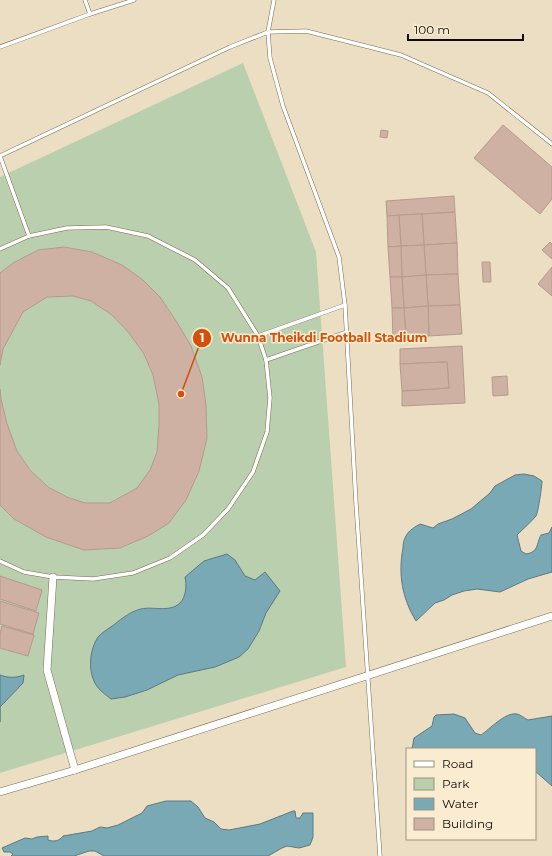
<svg xmlns="http://www.w3.org/2000/svg" width="552" height="856" font-family="Montserrat,sans-serif">
<rect width="100%" height="100%" fill="#ecdec3"/>
<path fill="#b9cfae" d="M243,63L316,252L346,667L0,773V177Z"/>
<g fill="#7aa9b6" stroke="#5a7a81">
<path d="M524,474L534,476L542,481C542,486 538,513 536,516C531,522 523,529 517,535L521,551L526,554C539,552 536,544 541,535L549,533L552,527V572L528,579L500,592L477,589L464,591L452,595L444,600L435,603L416,621C402,598 398,574 403,548C403,544 404,539 406,536C409,530 415,527 420,524L433,528L438,524L452,519L471,509L490,493L495,486L515,475Z"/>
<path d="M227,554L235,560L245,576L255,580L265,572L280,591L266,613L259,631L248,649L239,657L215,667L178,675L147,690L125,697L111,699C105,694 97,689 94,681C88,668 90,649 98,637C102,632 110,628 115,624C122,618 132,611 141,609C154,606 169,613 180,603C186,597 187,585 185,577L204,561Z"/>
<path d="M0,675C8,678 16,678 24,675L23,683L0,707V722Z"/>
<path d="M454,714L465,718L475,733L481,735C490,729 505,712 517,714C521,715 524,718 528,720L552,716V786L535,771V749H412L414,738L432,726L434,717L436,715Z"/>
<path d="M166,801H191L198,807L205,818L214,822L221,829L229,830L260,824L293,811H295L296,818H300L303,813H313V837L310,845L299,848L287,846L282,848L268,856H104L95,851H89L74,856H11L13,854L10,852H4L2,848L25,838L32,839L37,837L48,836V840C55,842 59,841 63,836L92,831L100,827L107,828L118,825L142,813L147,806Z"/>
</g>
<g fill="#ceb1a2" stroke="#b69a8c">
<path d="M503,125L552,167V199L540,214L474,158Z"/>
<path d="M381,130L388,131L387,138L380,137Z"/>
<path d="M454,196L455,212L387,216L386,201Z"/>
<path d="M455,212L457,243L424,245L422,214Z"/>
<path d="M422,214L424,245L401,246L399,215Z"/>
<path d="M399,215L401,246L388,247L387,216Z"/>
<path d="M550,242L552,244V259L542,250Z"/>
<path d="M457,243L458,274L426,275L424,245Z"/>
<path d="M424,245L426,275L402,277L401,246Z"/>
<path d="M401,246L402,277H390L388,247Z"/>
<path d="M64,247L92,252L122,265L143,280L160,297L178,324L191,346L202,377L206,405L207,438L199,471L186,500L169,523L148,536L120,548L84,550L46,537L14,519L0,505V389L1,399L7,424L17,451L30,470L48,487L67,497L85,503H110L137,488L150,470L157,452L159,426V404L153,375L144,354L129,333L112,315L91,301L73,296L47,297L23,312L3,349L0,365V273L13,263L38,250Z"/>
<path d="M482,262H490L491,282H483Z"/>
<path d="M552,267V296L538,284Z"/>
<path d="M458,274L460,305L428,306L426,275Z"/>
<path d="M426,275L428,306L404,308L402,277Z"/>
<path d="M390,277H402L404,308H392Z"/>
<path d="M460,305L462,334L429,336L428,306Z"/>
<path d="M428,306L429,336L406,337L404,308Z"/>
<path d="M392,308H404L406,337L393,338Z"/>
<path d="M462,346L465,403L402,406V391L449,388L447,362L400,364V349Z"/>
<path d="M447,362L449,388L402,391L400,364Z"/>
<path d="M507,376L508,395L493,396L492,377Z"/>
<path d="M0,576L42,590L36,611L0,599Z"/>
<path d="M0,601L39,613L33,634L0,624Z"/>
<path d="M2,626L34,635L28,656L0,648V634Z"/>
</g>
<g fill="none" stroke-linecap="round" stroke-linejoin="round">
<g stroke="#786c53" stroke-width="4.5">
<g id="service">
<path d="M85,0L90,14"/>
<path d="M274,0L268,32L270,58L283,106L339,257L345,305L356,503L380,856"/>
<path d="M0,47L90,14L134,0"/>
<path d="M29,236L0,156L230,47L268,32L306,31L401,55L488,93L552,144"/>
<path d="M0,249L29,236L67,228L106,227L148,236L195,260L228,288L258,336L266,360L270,398L267,432L253,472L228,509L203,535L170,558L133,573L93,579L53,577L24,572L0,561"/>
<path d="M258,336L345,305"/>
<path d="M266,360L347,332"/>
</g>
</g>
<g stroke="#786c53" stroke-width="8">
<g id="minor">
<path d="M53,577L47,670L75,770"/>
<path d="M0,792L75,770L552,616"/>
</g>
</g>
<use href="#service" stroke="#fff" stroke-width="3.5"/>
<use href="#minor" stroke="#fff" stroke-width="7"/>
</g>
<path fill="none" stroke="#d2510b" stroke-width="1.5" d="M181 394L202 338"/>
<g fill="#d2510b" stroke="#f9ecd0" stroke-width="1.5">
<circle cx="181" cy="394" r="4"/>
<circle cx="202" cy="338" r="10"/>
</g>
<g font-size="12" text-anchor="middle" font-weight="bold" fill="#fff">
<text x="202" y="342">1</text>
</g>
<g font-size="12" text-anchor="middle" font-weight="bold" fill="#d2510b" stroke="#f9ecd0" stroke-width="3" stroke-linejoin="round" paint-order="stroke">
<text x="324" y="342">Wunna Theikdi Football Stadium</text>
</g>
<rect x="406" y="748" width="130" height="92" fill="#f9ecd0" stroke="#9c927e"/>
<rect x="414" y="761" width="20" height="6" fill="#ffffff" stroke="#9c927e"/>
<text x="442" y="768" font-size="12" fill="#100b04">Road</text>
<rect x="414" y="778" width="20" height="12" fill="#b9cfae" stroke="#9c927e"/>
<text x="442" y="788" font-size="12" fill="#100b04">Park</text>
<rect x="414" y="798" width="20" height="12" fill="#7aa9b6" stroke="#9c927e"/>
<text x="442" y="808" font-size="12" fill="#100b04">Water</text>
<rect x="414" y="818" width="20" height="12" fill="#ceb1a2" stroke="#9c927e"/>
<text x="442" y="828" font-size="12" fill="#100b04">Building</text>
<path d="M408 34v6h115v-6" fill="none" stroke="#100b04" stroke-width="2"/>
<text x="414" y="34" font-size="12" fill="#100b04" stroke="#f9ecd0" stroke-width="3" paint-order="stroke">100 m</text>
</svg>
